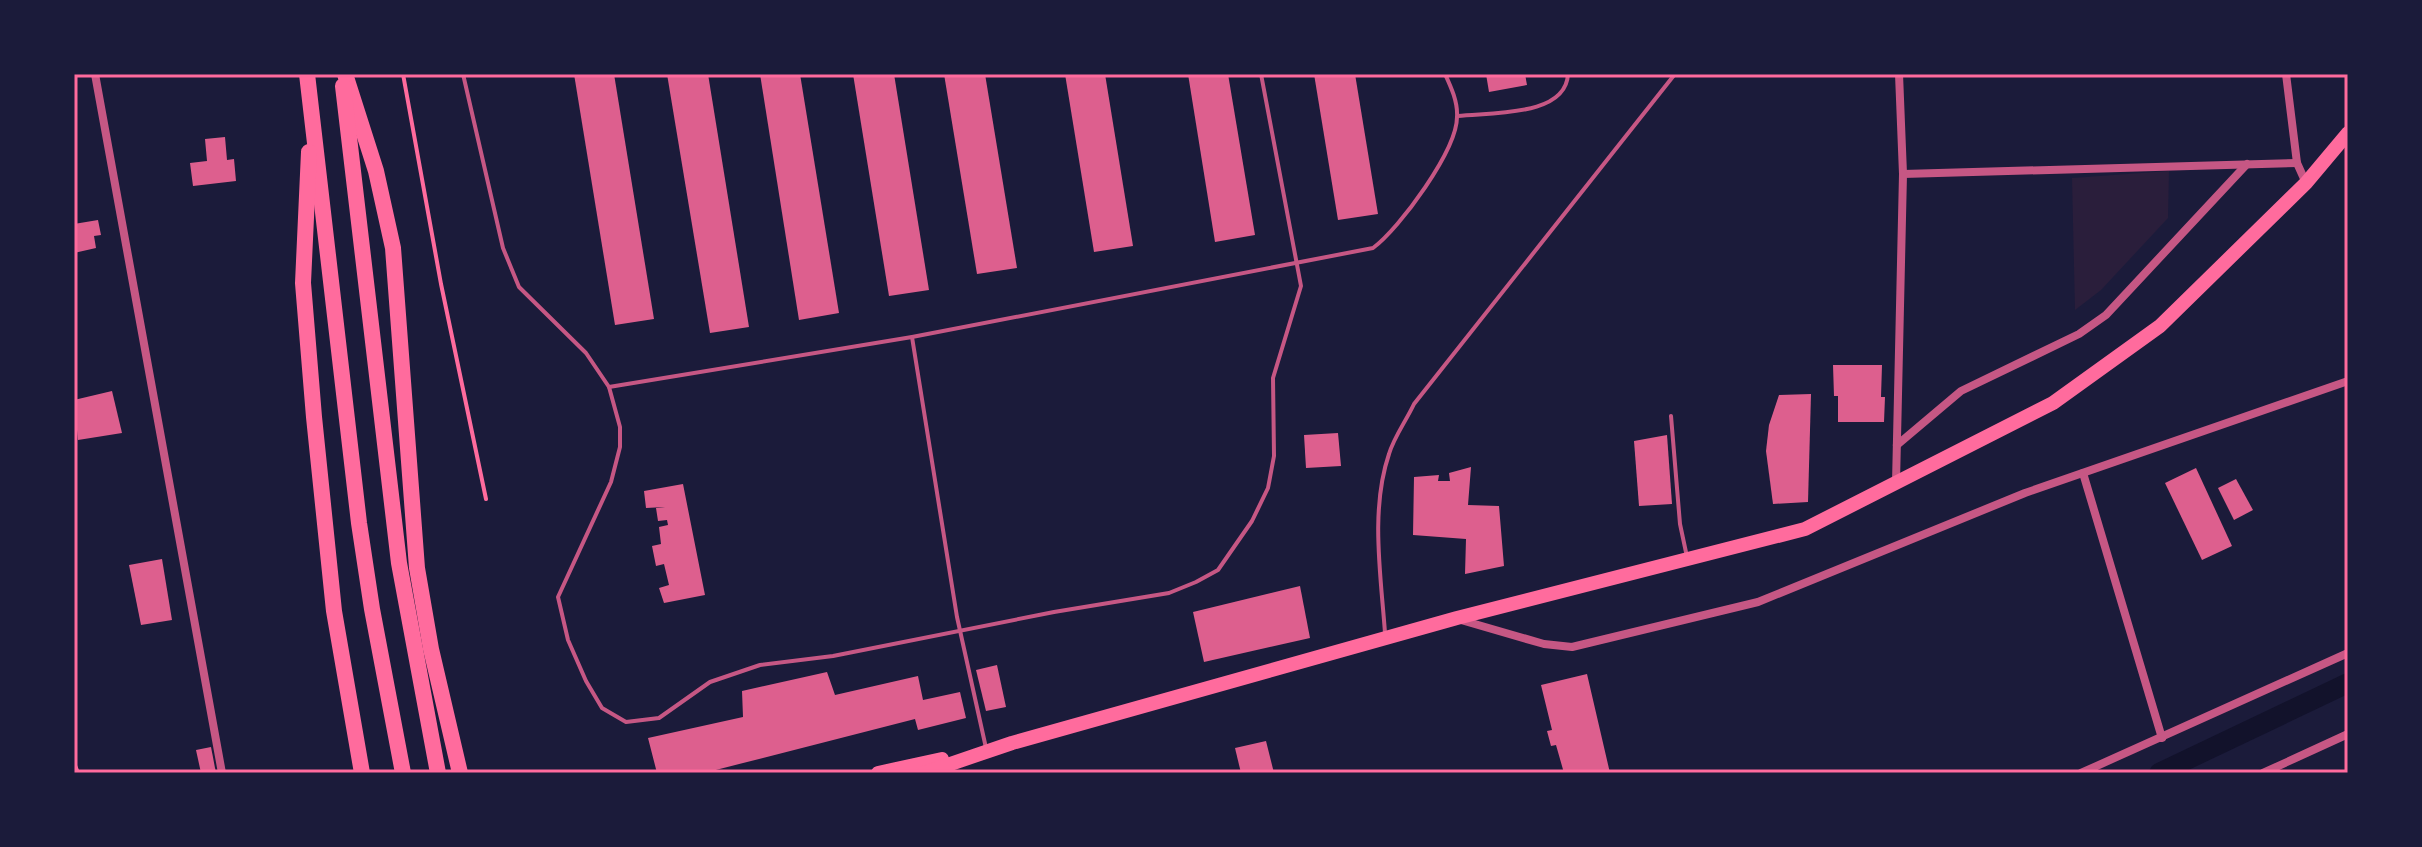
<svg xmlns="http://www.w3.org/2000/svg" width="2422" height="847" font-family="'IBM Plex Sans',sans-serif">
<rect width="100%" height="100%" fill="#1b1b3a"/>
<path fill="#2a1e3b" d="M2169,171L2168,218L2101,290L2075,310L2072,178Z"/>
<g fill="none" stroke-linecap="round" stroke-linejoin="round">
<path stroke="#12122b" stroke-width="20" d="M2159,773L2348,683"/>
</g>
<g fill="#dd5f8e">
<path d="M574,74H614L654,319L615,325Z"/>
<path d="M667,74H708L749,327L710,333Z"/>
<path d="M760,74H800L839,313L799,320Z"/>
<path d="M853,74H894L929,290L889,296Z"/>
<path d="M944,74H985L1017,268L977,274Z"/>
<path d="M1065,74H1105L1133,246L1094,252Z"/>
<path d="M1188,74H1228L1255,235L1215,242Z"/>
<path d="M1314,74H1355L1378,214L1338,220Z"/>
<path d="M1486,74H1525L1527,85L1489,92Z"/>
<path d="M225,137L227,160L234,159L236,181L193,186L190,163L207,161L205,139Z"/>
<path d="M98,220L101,235L94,236L96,248L74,253V224Z"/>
<path d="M1833,365H1882L1881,397H1885L1884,422H1838V396H1834Z"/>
<path d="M112,391L122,433L78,440L74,400Z"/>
<path d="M1811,394L1808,502L1773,504L1766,451L1769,425L1779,395Z"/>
<path d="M1338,433L1341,466L1306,468L1304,435Z"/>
<path d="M1667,435L1672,504L1639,506L1634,441Z"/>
<path d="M1471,467L1468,505L1499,506L1504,566L1465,574L1466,539L1413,535L1414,477L1439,475L1438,481H1450L1449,473Z"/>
<path d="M2196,468L2232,546L2202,560L2165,483Z"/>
<path d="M2236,479L2253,510L2234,520L2218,488Z"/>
<path d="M683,484L705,595L664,603L659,588L669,585L664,564L656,566L652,546L661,544L659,527L668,525L667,520L658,521L656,508L665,507L646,508L644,491Z"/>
<path d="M162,559L172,620L141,625L129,565Z"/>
<path d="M1300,586L1310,638L1204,662L1193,612Z"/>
<path d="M997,665L1006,707L986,711L976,670Z"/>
<path d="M827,672L835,695L918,676L923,700L960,692L966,718L918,730L915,719L704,773H657L648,738L743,717L742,691Z"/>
<path d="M1587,674L1610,773H1564L1556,745L1551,746L1547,731L1552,730L1541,685Z"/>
<path d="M1266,741L1274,773H1241L1235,748Z"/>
<path d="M211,747L216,773H201L196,750Z"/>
</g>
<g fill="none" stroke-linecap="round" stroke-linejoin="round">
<g stroke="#ff6b9d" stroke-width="4">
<path d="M403,74L441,284L486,499"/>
<path d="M74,763L78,773"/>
</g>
<g stroke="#c65784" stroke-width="4">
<path d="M463,74L503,248L519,287L586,353L609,387L620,427V447L611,482L558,597L568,640L586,681L602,708L626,722L659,718L710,682L760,665L833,656L1054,612L1169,593L1196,582L1218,570L1252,521L1268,488L1274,456L1273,378L1301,286L1261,74"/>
<path d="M1458,116C1491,112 1566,117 1568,74"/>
<path d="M912,337L957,617L986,748"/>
<path d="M609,387L912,337L1373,248C1400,228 1457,150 1457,117C1458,102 1451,87 1445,74"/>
<path d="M1671,416L1680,524L1687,557"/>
<path d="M1385,633C1381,576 1370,510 1389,454C1394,437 1406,421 1414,404L1675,74"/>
</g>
<g stroke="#c65784" stroke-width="8">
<path d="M95,74L222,773"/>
<path d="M2286,74L2297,163L2306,183"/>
<path d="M1903,174L2297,163"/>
<path d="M1897,445L1961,391L2079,334L2106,315L2247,164"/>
<path d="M2083,473L2162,738"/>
<path d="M1896,483L1903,174L1899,74"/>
<path d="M1461,620L1544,644L1572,647L1758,602L2025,493L2348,381"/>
<path d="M2081,773L2348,653"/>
<path d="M2263,773L2348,734"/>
</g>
<g stroke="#ff6b9d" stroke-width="14">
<path d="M878,773L942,759"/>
<path d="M924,773L1012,743L1457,618L1805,529L2053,403L2160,326L2306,183L2348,133"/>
</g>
<g stroke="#ff6b9d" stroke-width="16">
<path d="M307,74L359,523L372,609L403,773"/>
<path d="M345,74L376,171L393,248L417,568L431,649L460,773"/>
<path d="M343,86L399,563L438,773"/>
<path d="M309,152L303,283L314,417L334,611L362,773"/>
</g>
</g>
<rect width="2422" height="847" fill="none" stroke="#1b1b3a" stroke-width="152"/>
<rect x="76" y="76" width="2270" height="695" fill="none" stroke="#ff6b9d" stroke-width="3"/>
</svg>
